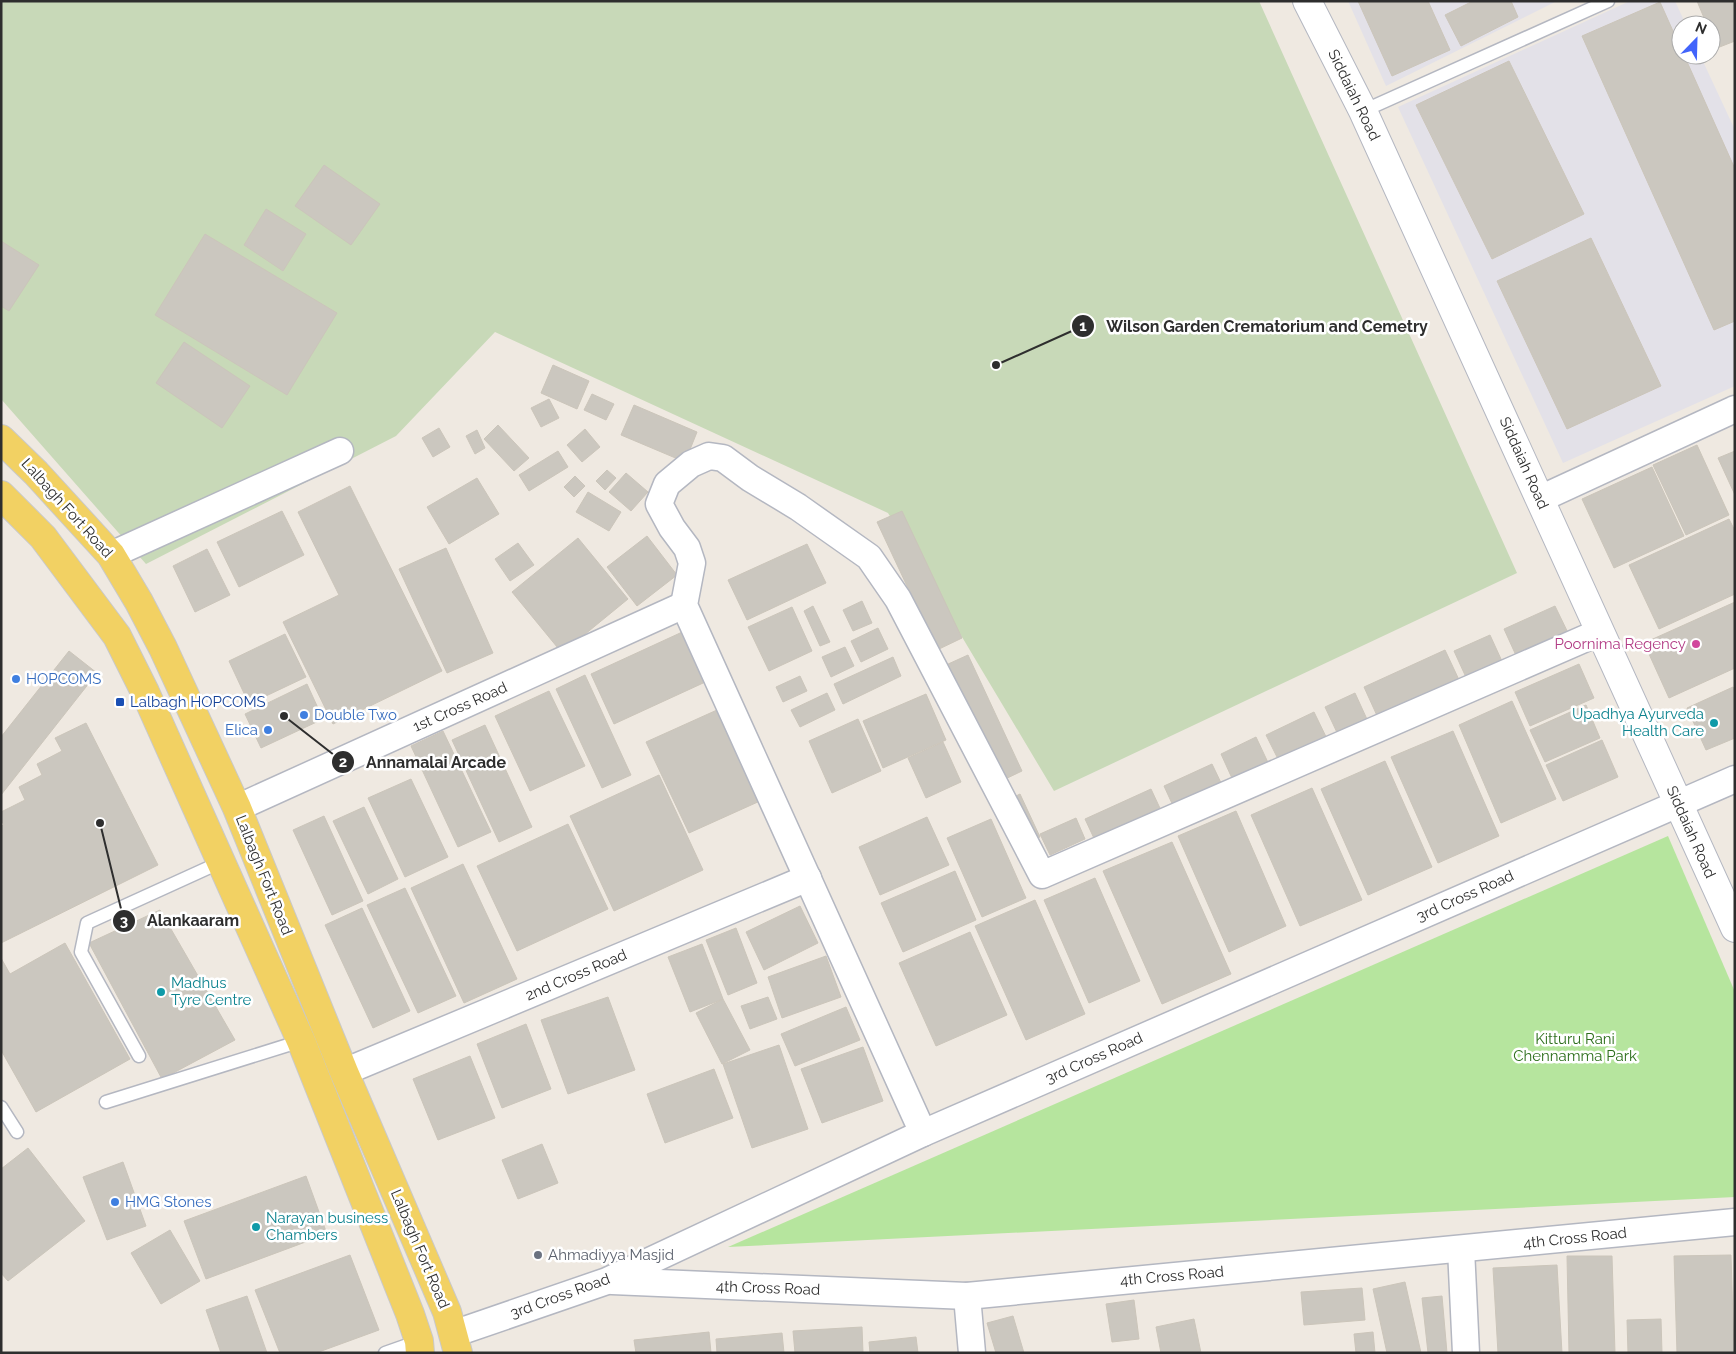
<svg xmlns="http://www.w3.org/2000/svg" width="1736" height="1354" font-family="Raleway,sans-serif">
<rect width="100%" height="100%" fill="#efe9e1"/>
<g fill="#e3e1e8">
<path d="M1348,1H1557L1386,86Z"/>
<path d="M1630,1H1675L1686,25H1681V55H1700L1735,130V386L1563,463L1398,107Z"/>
</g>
<path fill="#b6e59e" d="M1668,836L1735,992V1197L728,1247Z"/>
<path fill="#c8d9b8" d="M1,1H1259L1517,573L1054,791L888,513L495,332L396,436L146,564L1,399Z"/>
<g fill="#cbc7bf" stroke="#cbc5ba">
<path d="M1358,1H1428L1450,50L1392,76Z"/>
<path d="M1473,1H1511L1518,17L1461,46L1445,15Z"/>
<path d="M1697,1H1735V41L1717,48L1711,33V25H1707Z"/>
<path d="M1660,2L1681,49V55H1684L1735,169V321L1714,330L1582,36Z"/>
<path d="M1509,61L1584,214L1492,259L1416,105Z"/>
<path d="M324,165L380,204L351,245L295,206Z"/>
<path d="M266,209L306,234L283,271L244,245Z"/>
<path d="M205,234L337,313L287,395L155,315Z"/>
<path d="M1591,238L1661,386L1567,429L1497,281Z"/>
<path d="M1,241L39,265L9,311L1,306Z"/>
<path d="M184,342L250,386L222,428L156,383Z"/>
<path d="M553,365L589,381L577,409L541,393Z"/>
<path d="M592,394L614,404L606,420L584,410Z"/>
<path d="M549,399L559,418L541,427L531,408Z"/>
<path d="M634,405L697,432L685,462L621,435Z"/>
<path d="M498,425L529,458L514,471L484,439Z"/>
<path d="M439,428L450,447L433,457L422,438Z"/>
<path d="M585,429L600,447L582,462L567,445Z"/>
<path d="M477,430L485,448L475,454L466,436Z"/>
<path d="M1697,445L1729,515L1686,535L1653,465Z"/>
<path d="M558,451L568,467L529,491L519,475Z"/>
<path d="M1735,451V495L1718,458Z"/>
<path d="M1652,467L1684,536L1614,568L1582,499Z"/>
<path d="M607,470L616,478L605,490L596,481Z"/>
<path d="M626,473L648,492L631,511L609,492Z"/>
<path d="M575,476L585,486L574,497L564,487Z"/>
<path d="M477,478L499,514L449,544L427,507Z"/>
<path d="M350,486L442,671L333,724L283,622L339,595L298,512Z"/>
<path d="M588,492L621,512L609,531L576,512Z"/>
<path d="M282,511L304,555L239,587L217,542Z"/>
<path d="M902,511L962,638L937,650L877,522Z"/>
<path d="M1729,519L1735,531V594L1659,629L1629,565Z"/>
<path d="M647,536L677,575L637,606L607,567Z"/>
<path d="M578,538L628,599L562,653L512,592Z"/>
<path d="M518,543L534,565L510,581L495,559Z"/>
<path d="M807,544L826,583L747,620L728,580Z"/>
<path d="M446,548L493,653L447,673L399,569Z"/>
<path d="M207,549L230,595L195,612L173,566Z"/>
<path d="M862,601L872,623L853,631L843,610Z"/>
<path d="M1735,602V668L1669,698L1644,643Z"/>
<path d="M813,606L830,642L820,646L804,611Z"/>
<path d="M1555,606L1571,639L1519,662L1504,629Z"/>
<path d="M792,607L812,651L769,671L748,627Z"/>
<path d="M691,628L714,678L614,724L591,674Z"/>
<path d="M878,628L888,649L861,662L851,641Z"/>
<path d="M285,634L306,677L249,704L229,661Z"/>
<path d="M1490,635L1506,670L1470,686L1454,651Z"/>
<path d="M845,647L854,666L831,677L822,657Z"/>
<path d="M1445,650L1460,682L1379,720L1364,687Z"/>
<path d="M69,651L97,673L1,795V737Z"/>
<path d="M968,655L1022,771L1001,781L946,665Z"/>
<path d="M893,657L901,676L843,704L834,684Z"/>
<path d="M1579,664L1594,698L1530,726L1515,692Z"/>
<path d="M585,675L631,775L602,788L556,689Z"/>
<path d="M800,676L807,691L783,702L776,687Z"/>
<path d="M307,684L323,719L261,748L245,714Z"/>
<path d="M1733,687L1735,691V738L1706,750L1687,708Z"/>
<path d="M549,691L585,766L530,791L495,716Z"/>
<path d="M827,693L835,710L800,727L791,710Z"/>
<path d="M1355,693L1371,728L1341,741L1325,707Z"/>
<path d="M926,694L946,740L883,768L863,721Z"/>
<path d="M1512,701L1556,799L1501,823L1459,725Z"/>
<path d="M1586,705L1600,738L1545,762L1530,730Z"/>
<path d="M717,710L760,801L689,833L646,742Z"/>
<path d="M1314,712L1331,747L1283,769L1266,735Z"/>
<path d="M858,719L881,771L832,793L809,741Z"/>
<path d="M86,723L158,865L1,943V826L4,825L1,820V812L25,800L19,787L42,775L37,764L62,751L55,738Z"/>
<path d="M485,725L532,827L499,842L452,740Z"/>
<path d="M443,731L491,832L458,847L411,746Z"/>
<path d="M1453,731L1499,836L1438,863L1391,757Z"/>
<path d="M1256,737L1272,771L1236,787L1221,754Z"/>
<path d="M1602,740L1618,777L1563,801L1546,765Z"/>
<path d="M943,742L961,782L926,798L908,758Z"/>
<path d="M1385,761L1432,867L1368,895L1321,789Z"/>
<path d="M1212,764L1223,787L1175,810L1164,786Z"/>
<path d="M659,775L703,870L614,911L570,816Z"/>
<path d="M411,779L448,857L405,877L368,798Z"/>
<path d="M1312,788L1362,900L1300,926L1251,815Z"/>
<path d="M1151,789L1165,819L1099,849L1085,819Z"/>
<path d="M1020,794L1040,837L1026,843L1006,801Z"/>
<path d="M364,807L398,879L368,894L333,821Z"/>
<path d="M1236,811L1286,926L1229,952L1178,836Z"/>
<path d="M324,816L363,901L332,915L293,830Z"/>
<path d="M927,817L949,865L880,895L859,847Z"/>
<path d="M1076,818L1085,839L1050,855L1040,834Z"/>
<path d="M991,819L1026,898L982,917L947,838Z"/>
<path d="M568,824L608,909L517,951L477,866Z"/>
<path d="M1172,842L1231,974L1162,1004L1103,871Z"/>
<path d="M463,864L517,979L464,1003L411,888Z"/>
<path d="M955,871L976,920L903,952L881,903Z"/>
<path d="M1095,878L1140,981L1089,1003L1044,900Z"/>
<path d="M405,888L456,996L418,1013L367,905Z"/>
<path d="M1035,900L1085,1014L1026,1040L975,926Z"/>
<path d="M800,906L818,943L764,970L746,932Z"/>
<path d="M362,908L410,1011L373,1028L325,925Z"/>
<path d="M160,910L235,1040L162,1079L89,943Z"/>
<path d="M736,928L757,983L728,995L706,940Z"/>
<path d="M970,932L1007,1015L936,1046L899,963Z"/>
<path d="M65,943L130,1059L36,1112L1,1050V958L10,974Z"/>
<path d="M702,944L723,999L690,1012L668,957Z"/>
<path d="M826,956L841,997L782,1018L768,977Z"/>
<path d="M608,997L635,1070L568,1094L541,1020Z"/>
<path d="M768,997L777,1019L750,1029L741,1006Z"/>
<path d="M723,999L750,1050L722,1064L696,1013Z"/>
<path d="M846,1007L860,1040L795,1066L781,1034Z"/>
<path d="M526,1024L551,1089L502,1108L477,1044Z"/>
<path d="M779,1045L808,1129L752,1148L723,1064Z"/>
<path d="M863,1047L883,1101L822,1123L801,1069Z"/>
<path d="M470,1056L495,1118L438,1140L413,1079Z"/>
<path d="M714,1069L733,1118L665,1143L647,1094Z"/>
<path d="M542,1144L558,1183L518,1199L502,1160Z"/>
<path d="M28,1148L85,1221L8,1281L1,1273V1169Z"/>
<path d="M123,1162L146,1226L107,1240L83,1177Z"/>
<path d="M306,1176L327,1234L206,1279L184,1221Z"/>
<path d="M170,1230L200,1281L161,1304L131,1253Z"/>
<path d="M350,1255L379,1330L316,1353H280L255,1290Z"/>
<path d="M1731,1255L1734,1353H1677L1674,1256Z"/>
<path d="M1567,1256H1612L1615,1353H1569Z"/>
<path d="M1557,1265L1562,1353H1498L1493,1268Z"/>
<path d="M1405,1282L1421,1353H1387L1373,1289Z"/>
<path d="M1362,1288L1365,1320L1304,1325L1301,1292Z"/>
<path d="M247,1296L267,1353H221L206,1310Z"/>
<path d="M1442,1296L1447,1353H1428L1422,1298Z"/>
<path d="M1134,1300L1139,1339L1112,1342L1106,1304Z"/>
<path d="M1013,1316L1024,1353H996L987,1323Z"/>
<path d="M1194,1319L1201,1353H1161L1156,1327Z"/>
<path d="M1661,1319L1662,1353H1628L1627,1320Z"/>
<path d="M862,1327L863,1353H795L793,1331Z"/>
<path d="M709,1332L711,1353H636L634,1340Z"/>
<path d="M1373,1332L1375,1353H1356L1354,1334Z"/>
<path d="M782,1333L784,1353H717L716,1339Z"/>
<path d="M916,1337L918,1353H870L869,1342Z"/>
</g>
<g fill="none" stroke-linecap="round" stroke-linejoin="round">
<g stroke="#b4b7c1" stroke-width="15">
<g id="service">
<path d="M1363,111L1608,1"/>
<path d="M139,1056L81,952L87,923L221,862"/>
<path d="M106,1102L301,1041"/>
<path d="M1,1107L17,1132"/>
<path d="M385,1353L419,1341"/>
</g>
</g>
<g stroke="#b4b7c1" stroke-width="29">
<g id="minor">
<path d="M1540,499L1735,409"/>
<path d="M111,555L340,451"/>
<path d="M237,808L684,605"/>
<path d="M344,1072L808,878"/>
<path d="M923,1133L684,605L692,563L687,548L672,528L659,504L667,484L691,464L709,456L723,458L750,478L798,507L869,557L898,599L1042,875L1600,632"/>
<path d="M1461,1249L1466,1353"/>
<path d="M612,1281L967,1296L1735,1222"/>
<path d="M967,1296L972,1353"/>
<path d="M453,1334L607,1281L923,1133L1735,779"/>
</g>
</g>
<g stroke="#b4b7c1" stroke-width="30">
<path id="secondary" d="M1307,1L1363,111L1735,928"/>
</g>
<g stroke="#c9c9c9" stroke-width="30">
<g id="primary">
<path d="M1,439L36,473L111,555L139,602L163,648L237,808L344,1072L447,1312L458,1353"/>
<path d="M1,495L43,537L117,636L145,692L301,1041L410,1314L419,1341L420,1353"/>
</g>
</g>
<use href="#service" stroke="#fff" stroke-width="12"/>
<use href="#minor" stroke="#fff" stroke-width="26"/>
<use href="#secondary" stroke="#fff" stroke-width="28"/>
<use href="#primary" stroke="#f2d163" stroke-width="28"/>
</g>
<circle fill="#d1479c" stroke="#fff" stroke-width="2" cx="1696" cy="644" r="5"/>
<g fill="#3f7fe0" stroke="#fff" stroke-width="2">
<circle cx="16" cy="679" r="5"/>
<circle cx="304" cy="715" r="5"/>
<circle cx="268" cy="730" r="5"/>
<circle cx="115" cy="1202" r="5"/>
</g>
<rect fill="#1a4fb4" stroke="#fff" stroke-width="2" x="115" y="697" width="10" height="10" rx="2.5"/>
<g fill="#0f9aa8" stroke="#fff" stroke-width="2">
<circle cx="1714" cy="723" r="5"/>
<circle cx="161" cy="992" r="5"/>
<circle cx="256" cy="1227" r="5"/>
</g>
<circle fill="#6b7280" stroke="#fff" stroke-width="2" cx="538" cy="1255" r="5"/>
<g text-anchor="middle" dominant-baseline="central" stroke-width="5" stroke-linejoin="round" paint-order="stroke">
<g font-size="15" fill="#2e2e2e" stroke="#fff">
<text transform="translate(1354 95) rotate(64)">Siddaiah Road</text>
<text transform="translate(1524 463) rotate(66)">Siddaiah Road</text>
<text transform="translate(67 508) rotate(48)">Lalbagh Fort Road</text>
<text transform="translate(460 707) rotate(-24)">1st Cross Road</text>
<text transform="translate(1691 832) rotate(66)">Siddaiah Road</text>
<text transform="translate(264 875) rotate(68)">Lalbagh Fort Road</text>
<text transform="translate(1465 896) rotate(-24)">3rd Cross Road</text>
<text transform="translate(576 975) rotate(-23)">2nd Cross Road</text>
<text transform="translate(1094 1058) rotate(-24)">3rd Cross Road</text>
<text transform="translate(1575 1238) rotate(-6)">4th Cross Road</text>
<text transform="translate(420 1249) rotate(67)">Lalbagh Fort Road</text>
<text transform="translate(1172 1276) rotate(-5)">4th Cross Road</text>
<text transform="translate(768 1288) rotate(2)">4th Cross Road</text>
<text transform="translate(560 1296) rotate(-20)">3rd Cross Road</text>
</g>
<g font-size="15" fill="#b23c85" stroke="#fff" text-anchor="end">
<text x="1686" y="644">Poornima Regency</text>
</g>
<g font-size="15" fill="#366cbe" stroke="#fff" text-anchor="start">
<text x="26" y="679">HOPCOMS</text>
<text x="314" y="715">Double Two</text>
<text x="258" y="730" text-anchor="end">Elica</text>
<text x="125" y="1202">HMG Stones</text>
</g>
<g font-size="15" fill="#164399" stroke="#fff" text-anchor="start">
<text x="130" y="702">Lalbagh HOPCOMS</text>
</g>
<g font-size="15" fill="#0d838f" stroke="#fff" text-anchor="start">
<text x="1704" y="714" text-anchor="end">Upadhya Ayurveda<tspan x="1704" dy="17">Health Care</tspan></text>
<text x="171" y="983">Madhus<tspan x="171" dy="17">Tyre Centre</tspan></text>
<text x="266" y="1218">Narayan business<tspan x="266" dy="17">Chambers</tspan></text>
</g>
<g font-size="15" fill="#2c6e1b" stroke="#fff">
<text x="1575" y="1039">Kitturu Rani<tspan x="1575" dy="17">Chennamma Park</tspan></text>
</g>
<g font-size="15" fill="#5b616d" stroke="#fff" text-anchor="start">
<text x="548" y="1255">Ahmadiyya Masjid</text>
</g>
</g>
<path fill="none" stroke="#2e2e2e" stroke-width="2" d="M996 365L1083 326M284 716L343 762M100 823L124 921"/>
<g fill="#2e2e2e" stroke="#fff" stroke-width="2">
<circle cx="996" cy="365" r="5"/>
<circle cx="284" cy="716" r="5"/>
<circle cx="100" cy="823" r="5"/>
<circle cx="1083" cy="326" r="12"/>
<circle cx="343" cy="762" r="12"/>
<circle cx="124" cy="921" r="12"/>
</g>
<g font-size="15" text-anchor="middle" font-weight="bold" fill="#fff">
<text x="1083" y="331">1</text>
<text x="343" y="767">2</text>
<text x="124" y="926">3</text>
</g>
<g font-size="16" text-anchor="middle" font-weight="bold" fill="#2e2e2e" stroke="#fff" stroke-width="5" stroke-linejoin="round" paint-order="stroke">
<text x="1267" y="332">Wilson Garden Crematorium and Cemetry</text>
<text x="436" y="768">Annamalai Arcade</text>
<text x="193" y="926">Alankaaram</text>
</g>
<rect width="1736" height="1354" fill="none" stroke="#2e2e2e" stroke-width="5"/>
<g transform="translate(1696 40) rotate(23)"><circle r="24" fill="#ffffff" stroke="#ababab"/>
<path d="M0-4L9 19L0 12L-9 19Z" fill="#4264fb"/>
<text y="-8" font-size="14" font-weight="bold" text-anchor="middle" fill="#2e2e2e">N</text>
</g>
</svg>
